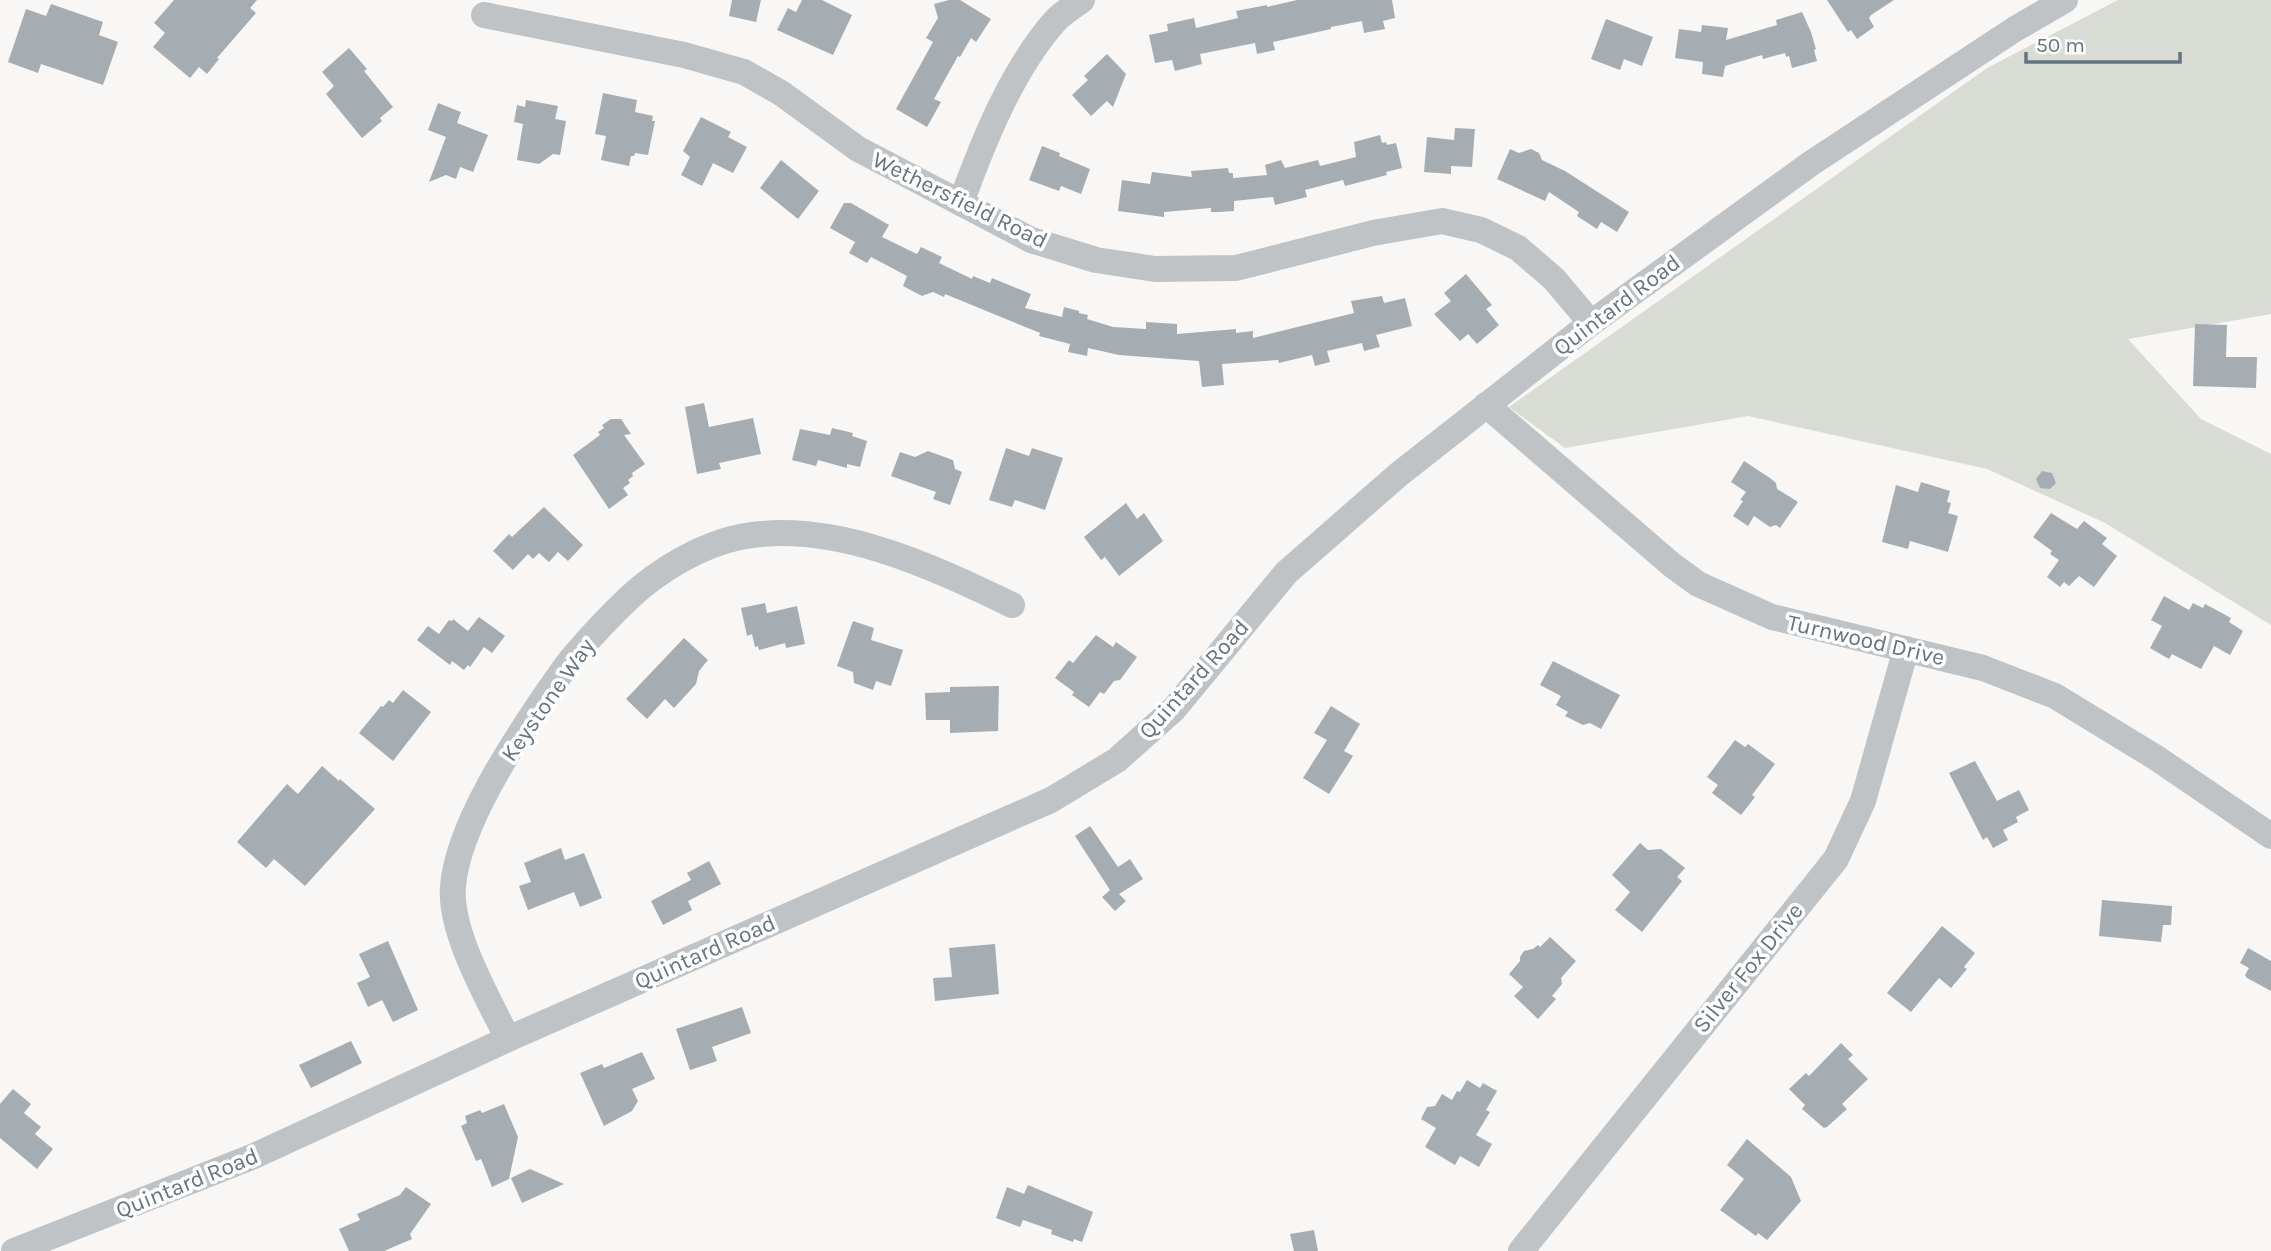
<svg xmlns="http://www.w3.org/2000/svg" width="2271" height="1251" font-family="Karla,sans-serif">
<rect width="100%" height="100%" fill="#f8f7f5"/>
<path fill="#d8dcd5" d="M2118,0H2271V314L2128,339L2201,419L2271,454V625L2105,523L1987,469L1748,416L1565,448L1509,407L1987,68Z"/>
<g fill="#a5adb2">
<path d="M174,0H257L250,8L256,13L217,58L219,59L207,74L199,67L190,78L153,47L165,33L154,23Z"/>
<path d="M732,0H761L756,22L729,16Z"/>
<path d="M802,0H822L852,15L833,55L777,30L788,8L796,12Z"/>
<path d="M949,0H960L991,19L976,42L971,38L960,57L958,56L934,99L941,102L927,127L896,109L933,42L926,38L938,18L934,4Z"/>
<path d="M1297,0H1392L1395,18L1383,21L1385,29L1364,33L1362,21L1331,27V29L1273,42L1275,50L1257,54L1255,43L1200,54L1202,64L1175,71L1172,60L1155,63L1149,35L1168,31L1167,24L1194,18L1196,28L1238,18L1236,11L1267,5V7Z"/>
<path d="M1827,0H1894L1871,15L1869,18L1874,27L1857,39L1851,30L1848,32Z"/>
<path d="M51,4L103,22L99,35L118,42L103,85L41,64L38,73L8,62L26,9L46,16Z"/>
<path d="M1802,12L1811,32L1816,49L1814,50L1817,61L1792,68L1789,56L1786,57L1785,53L1763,59L1762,55L1725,66L1723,77L1702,74L1703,62L1675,58L1679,29L1701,32L1702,25L1728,28L1726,40L1777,25L1776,20Z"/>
<path d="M1606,19L1653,37L1642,66L1624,59L1620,70L1591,59Z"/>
<path d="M349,48L367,69L364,71L393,107L380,118L382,121L362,138L326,94L334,86L322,72Z"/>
<path d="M1107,54L1126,74L1113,107L1107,101L1091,116L1072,95L1088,80L1084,76Z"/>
<path d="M603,93L637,100L635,112L653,116L652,121H655L648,155L635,153L634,156H631L629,166L601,160L606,136L595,134Z"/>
<path d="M526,100L558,106L555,119L566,121L560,155L553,154L539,164L517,160L523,124L514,122L517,105L525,107Z"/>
<path d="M438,103L461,112L457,123L488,135L473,172L460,167L456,179L446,175L429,182L446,137L428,130Z"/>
<path d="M701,117L731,132L728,137L747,147L733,173L713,163L702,186L681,175L690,157L683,151Z"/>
<path d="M1455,128L1475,129L1472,167L1451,166V174L1424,172L1427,137L1454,140Z"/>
<path d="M1380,135L1382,143L1386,142L1387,145L1396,143L1402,168L1386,172L1387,175L1345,186L1343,180L1305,190L1307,197L1275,205L1273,197L1234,201V211L1219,212H1211V208L1164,212V217L1118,211L1122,180L1150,184L1152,172L1192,177L1191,171L1228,168L1229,173H1233V178L1267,175L1265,165L1281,160L1285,168L1318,160L1320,166L1356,157L1354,142Z"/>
<path d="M1042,146L1060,153L1059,156L1090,169L1081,194L1061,186L1059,191L1029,180Z"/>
<path d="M1510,149L1519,153L1531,149L1539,153L1542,160L1565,171L1629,212L1617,232L1601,222L1597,229L1577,216L1579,212L1549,192L1545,201L1497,179Z"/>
<path d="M781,160L819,191L798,219L760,188Z"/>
<path d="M844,203H851L889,225L882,237L917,254L921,247L942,257L939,263L972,279L973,276L990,283L992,278L1031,294L1025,308L1062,317L1064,307L1079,311V313L1088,315L1087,319L1113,327L1146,329V322L1177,324V334L1236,329V333L1253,331V338L1354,313L1351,301L1382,296L1384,303L1405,298L1412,326L1376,335L1380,347L1364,351L1362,343L1327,351L1330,362L1315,366L1312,355L1279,363L1278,360L1222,364L1224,385L1202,387L1199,361L1119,355L1088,348L1087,356L1068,352L1070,344L1039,336L1040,333L945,294L944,297L933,292L922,296L903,286L907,276L871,257L867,263L849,253L855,242L830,228Z"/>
<path d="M1466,274L1492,305L1486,309L1499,325L1477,344L1468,334L1460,341L1434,314L1451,301L1444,293Z"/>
<path d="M2195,324L2227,325L2226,357H2257L2256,388L2193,386Z"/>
<path d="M704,403L709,427L753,418L761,454L719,463L721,469L697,474L685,407Z"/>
<path d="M611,419H621L631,434L624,435L645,464L632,473L633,476L628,480L630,483L623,488L628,495L609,509L573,455L600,435L598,432L604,428L602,425Z"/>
<path d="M832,428L853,433L852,436L867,441L860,467L847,464V468L818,460L816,466L792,460L800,429L830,435Z"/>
<path d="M1006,448L1029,456L1032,448L1063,458L1045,510L1015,500L1012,507L989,500Z"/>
<path d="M928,451L953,460L955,469L962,472L950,505L933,499L936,492L891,476L900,452L915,457Z"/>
<path d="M1744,461L1770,478L1776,483L1777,489L1798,502L1780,528L1776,525L1770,527L1754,516L1748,526L1733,516L1743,501L1740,500L1746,492L1731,482Z"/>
<path d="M2042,471L2052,473L2056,483L2050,489L2040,488L2036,479Z"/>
<path d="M1921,482L1950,491L1947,502L1951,503L1948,513L1958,516L1948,552L1910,541L1908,549L1882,542L1896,485L1918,492Z"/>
<path d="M1126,503L1137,519L1144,513L1163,541L1119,576L1105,557L1101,560L1084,537Z"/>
<path d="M544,507L583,545L568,561L558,552L549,562L539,553L533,559L528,554L513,570L493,551L509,534L512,537Z"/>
<path d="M2051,513L2077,529L2084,521L2107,538L2102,544L2117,556L2094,587L2079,576L2069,586L2064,582L2060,587L2047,577L2059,560L2050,554L2052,551L2033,537Z"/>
<path d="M2164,596L2189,610L2193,603L2203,608L2205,604L2231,618L2229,622L2243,631L2230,655L2214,646L2201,669L2172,654L2169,659L2150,648L2162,626L2151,620Z"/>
<path d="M765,603L767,613L797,606L805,644L786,648L785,643L759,650L758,646L755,647L752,634L747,636L741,608Z"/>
<path d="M479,617L505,636L492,653L484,647L470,667L468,665L464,670L452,661L450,665L417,640L428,626L439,634L449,620L452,621L453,619L468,631Z"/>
<path d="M853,621L874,628L871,640L903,650L891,686L876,681L873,690L854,683L853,672L837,666Z"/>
<path d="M1096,635L1113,647L1116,642L1137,657L1120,680L1114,681L1104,694L1100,692L1089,707L1072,695L1074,692L1055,678L1069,660L1073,663Z"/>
<path d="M684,638L708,660L699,671L696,684L674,708L665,699L647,719L626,699Z"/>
<path d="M1553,661L1620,695L1601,729L1590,723L1583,725L1565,716L1568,712L1556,705L1561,696L1540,685Z"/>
<path d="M999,686L998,731L950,733V720H926L925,693L950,692V687Z"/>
<path d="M403,690L431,712L393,761L359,733L381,706L383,707L389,700L393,703Z"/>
<path d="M1331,706L1360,724L1344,751L1353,756L1329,794L1303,778L1327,740L1314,733Z"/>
<path d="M1735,740L1745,747L1748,744L1775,764L1752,795L1755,797L1741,815L1712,793L1718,785L1707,777Z"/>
<path d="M1975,761L1997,801L2019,790L2029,810L2016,817L2018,822L2003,830L2008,840L1993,848L1987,837L1983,840L1949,773Z"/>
<path d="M322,766L339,781L340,779L375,809L305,886L274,859L266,868L237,842L287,784L298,794Z"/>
<path d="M1090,826L1118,867L1130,859L1143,879L1119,894L1126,901L1115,911L1102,897L1110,890L1075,836Z"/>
<path d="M1640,843L1648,850L1661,849L1685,868L1677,877L1682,881L1642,932L1615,910L1630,892L1612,875Z"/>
<path d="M561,848L565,860L584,853L602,898L580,907L574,892L528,910L519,886L531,882L524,863Z"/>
<path d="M709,861L721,884L688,901L692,910L663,925L651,901L691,880L687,873Z"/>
<path d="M2102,900L2172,906L2171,925H2163L2161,942L2099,936Z"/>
<path d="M1942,926L1975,953L1964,967L1967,969L1951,988L1939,978L1911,1012L1887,993Z"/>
<path d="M1550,937L1576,961L1561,978L1562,984L1552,996L1556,999L1538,1019L1514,996L1523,987L1509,974L1520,961V957L1524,951L1533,949L1538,945L1540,947Z"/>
<path d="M388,941L418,1010L393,1022L382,1000L368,1007L357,983L370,977L359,954Z"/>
<path d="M995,944L999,994L935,1001L933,978L952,977L949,948Z"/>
<path d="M2248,948L2271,961V991L2247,978L2245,975L2249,968L2240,963Z"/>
<path d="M742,1007L751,1033L712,1047L717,1061L690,1070L676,1029Z"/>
<path d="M351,1041L362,1063L311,1088L299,1065Z"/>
<path d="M1841,1043L1853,1055L1848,1059L1868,1079L1842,1104L1847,1109L1827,1127L1824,1128L1802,1109L1805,1105L1789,1089L1806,1073L1809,1076Z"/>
<path d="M642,1052L655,1079L632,1089L638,1101L632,1111L604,1126L580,1073L602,1064L604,1068Z"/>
<path d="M1467,1080L1480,1088L1483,1083L1497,1091L1486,1110L1490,1112L1476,1135L1492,1144L1479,1167L1460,1156L1455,1165L1425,1147L1436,1128L1421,1119L1427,1107L1435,1106L1442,1094L1452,1100L1457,1091L1460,1092Z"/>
<path d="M13,1089L31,1104L24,1113L41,1127L35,1134L53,1149L37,1169L0,1138V1104Z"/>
<path d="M504,1104L518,1137L509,1179L492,1187L481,1159L476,1161L461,1126L467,1123L465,1116L480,1110L482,1113Z"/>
<path d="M1747,1139L1791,1177L1801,1201L1767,1240L1758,1233L1756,1236L1720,1210L1744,1179L1727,1165Z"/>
<path d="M530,1169L564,1184L522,1203L511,1178Z"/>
<path d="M1028,1185L1093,1212L1082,1242L1074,1239L1073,1242L1051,1234L1052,1230L1023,1220L1020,1227L996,1218L1007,1187L1024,1194Z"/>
<path d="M406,1187L431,1204L410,1234L412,1239L384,1251H349L339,1229L360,1220L357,1214L400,1195Z"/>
<path d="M1314,1230L1318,1251H1294L1290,1234Z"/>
</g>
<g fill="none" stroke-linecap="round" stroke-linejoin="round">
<g stroke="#bfc3c6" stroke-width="26">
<path d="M484,15L684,55L744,72L781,93L858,149L961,203L1031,240L1096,260L1155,269L1236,268L1373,233L1442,221L1481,230L1518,248L1554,279L1591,323"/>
<path d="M961,203C983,142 1012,69 1056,20C1064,12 1074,6 1082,0"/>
<path d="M1486,405L1672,565L1698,584L1772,617L1983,668L2055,696L2155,757L2271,836"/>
<path d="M508,1039C488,998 449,932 453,886C458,826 513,743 547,693C556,681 565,666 575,655C592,635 611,615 630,597C659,570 701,545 740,537C832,519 931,566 1012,605"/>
<path d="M14,1251L254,1156L508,1039L1051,800L1117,760L1174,709L1286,573L1398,475L1591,323L1810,164L2015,29L2065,0"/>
<path d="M1521,1251L1836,859L1863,801L1906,649"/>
</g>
</g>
<g text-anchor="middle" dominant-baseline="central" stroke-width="7" stroke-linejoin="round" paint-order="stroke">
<g font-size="23" fill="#66757d" stroke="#fff">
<text transform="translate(960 200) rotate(26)">Wethersfield Road</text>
<text transform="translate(1617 305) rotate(-37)">Quintard Road</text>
<text transform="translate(1866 640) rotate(13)">Turnwood Drive</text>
<text transform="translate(1194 679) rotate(-48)">Quintard Road</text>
<text transform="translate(548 700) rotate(-55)">Keystone Way</text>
<text transform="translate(705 952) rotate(-24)">Quintard Road</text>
<text transform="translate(1748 968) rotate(-51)">Silver Fox Drive</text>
<text transform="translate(187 1183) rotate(-22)">Quintard Road</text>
</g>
</g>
<path d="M2026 52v10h154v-10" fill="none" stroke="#66757d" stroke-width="3.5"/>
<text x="2036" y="52" font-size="21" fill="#66757d" stroke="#ffffff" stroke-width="5" paint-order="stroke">50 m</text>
</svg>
